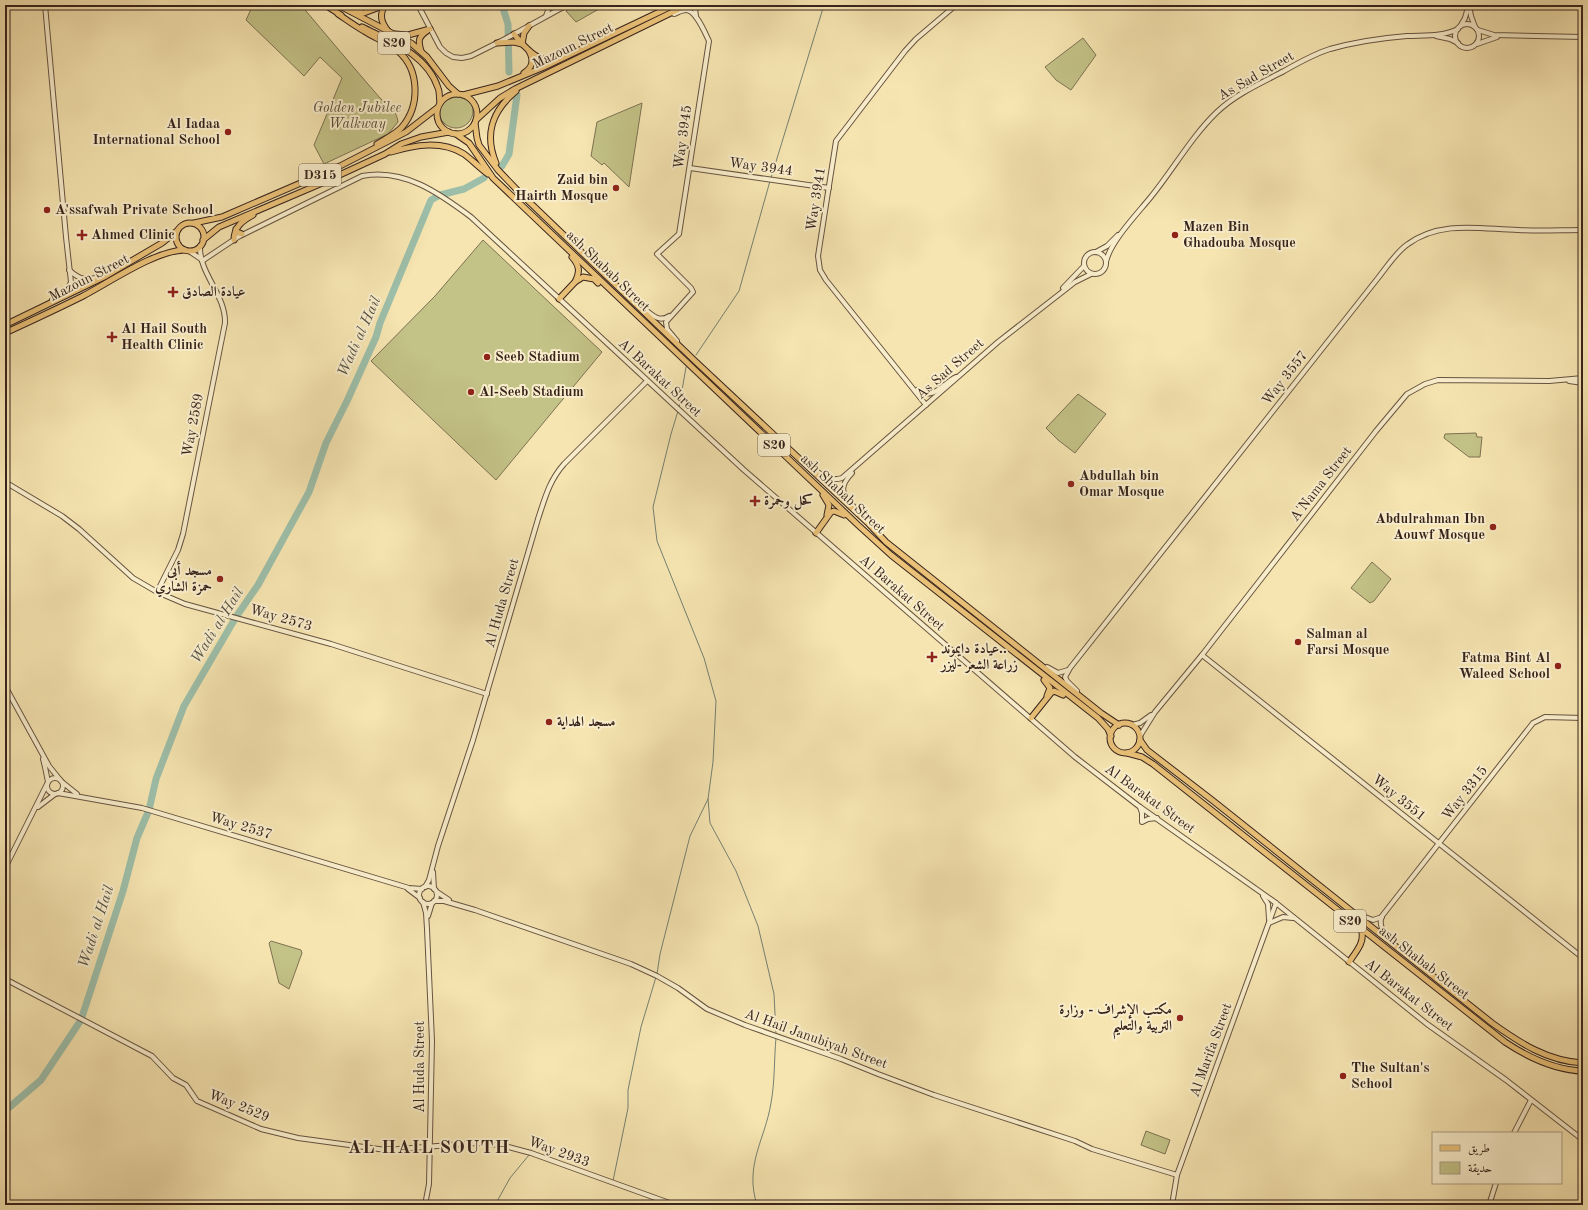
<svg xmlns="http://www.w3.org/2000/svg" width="1588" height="1210" font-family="'Old Standard TT',Amiri,serif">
<rect width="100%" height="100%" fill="#f6e5b1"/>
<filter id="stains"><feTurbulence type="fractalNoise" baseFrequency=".005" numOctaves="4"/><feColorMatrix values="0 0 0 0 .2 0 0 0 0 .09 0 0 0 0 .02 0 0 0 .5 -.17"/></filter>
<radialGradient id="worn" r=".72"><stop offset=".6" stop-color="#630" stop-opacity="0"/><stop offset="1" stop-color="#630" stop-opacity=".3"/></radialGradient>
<g fill="#c3c287" stroke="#7d7252">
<path d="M253,5H301C327,36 353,67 380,98C387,105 397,110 398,122L388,134L324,164L314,145L342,78L320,57L304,76L246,20Z"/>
<path d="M576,5H606L576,22L566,11Z"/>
<path d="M1083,38L1096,55L1071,90L1056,80L1045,67Z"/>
<circle cx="456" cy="111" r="17"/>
<path d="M642,103L629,187L604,163L602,165L591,156L597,122Z"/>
<path d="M483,240L602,352L496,480L371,361L435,296Z"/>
<path d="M1078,394L1106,414L1075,453L1058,440L1046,428Z"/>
<path d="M1476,433L1477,437H1482L1480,457H1469L1444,438L1445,434Z"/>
<path d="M1372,562L1391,579L1374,601L1370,603L1351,588Z"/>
<path d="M271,941L301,950L302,953L289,989L279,983L269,943Z"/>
<path d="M1146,1131L1170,1140L1165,1154L1141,1145Z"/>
</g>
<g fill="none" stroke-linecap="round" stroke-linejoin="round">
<g stroke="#748171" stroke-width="1">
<path d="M771,178L824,5"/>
<path d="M696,355L739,291L770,181"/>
<path d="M679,408L686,367"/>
<path d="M678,411L671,434L653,507L657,541L704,658L716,701L713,762L708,799L710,823L736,871L758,926L774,994L776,1034"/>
<path d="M657,974L660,954L690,836L708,799"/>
<path d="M613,1181L628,1108V1090L641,1027L656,977"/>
<path d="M495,1205L510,1178L529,1155"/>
<path d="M757,1205C744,1165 765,1140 771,1103C775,1081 774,1059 776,1038"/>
</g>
<g stroke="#9dbfaa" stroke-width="7">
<path d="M502,5L508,24L509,72"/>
<path d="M502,166L509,154L517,95"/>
<path d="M5,1111L41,1080L81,1020L123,891L137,838L149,810L156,779L184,706L236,617L258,585L309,492L326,443L347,401L376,337L380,323L431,200L440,195L464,189L484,178"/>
</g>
<g stroke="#675441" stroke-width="6">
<g id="tertiary">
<path d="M45,5L66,237L71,282L68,289L52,300"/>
<path d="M418,5L440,47L446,53L453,57L462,58L471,56L505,39L567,5"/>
<path d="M1469,5L1471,16L1475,27"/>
<path d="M674,14C677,13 682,10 686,10C696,10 705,33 709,41L679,234L657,254L691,288L693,292L666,322L667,329L677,341"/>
<path d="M546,16L550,5"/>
<path d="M696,16L695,9L696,5"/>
<circle cx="1467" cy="36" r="12"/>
<path d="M1461,25L1465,18L1468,7"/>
<path d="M1478,30L1494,35L1583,37"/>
<path d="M1436,36L1450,39L1458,43"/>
<path d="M1477,44L1497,37"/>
<path d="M690,168L829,188"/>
<path d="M189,251L201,259"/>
<path d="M1096,252L1107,246L1118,235"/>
<circle cx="1095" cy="263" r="11"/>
<path d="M202,261L238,237L362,176C404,168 439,193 471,217L744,470L1075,757L1140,807L1276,903L1427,1024L1506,1080L1583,1140"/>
<path d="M1106,262C1110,242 1137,214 1150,198C1173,170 1191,137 1217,112C1236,94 1261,83 1284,71C1298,63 1314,54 1330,49C1355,42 1382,38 1407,36C1424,35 1442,37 1458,29"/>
<path d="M69,270C81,281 86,280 101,277"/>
<path d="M1063,288L1084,266"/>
<path d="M640,305C649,312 658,324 669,316"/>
<path d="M1569,381L1583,383"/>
<path d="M917,390C934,401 942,384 956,377"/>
<path d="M926,405L826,280L820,270L818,256L836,141L905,51L916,39L956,5"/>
<path d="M811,467C821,475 829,482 842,478L998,342L1075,282L1091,274"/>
<path d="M852,473C838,488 842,493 854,507"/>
<path d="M5,482L62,516L79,529L133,578L157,592L185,604L331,644L487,694"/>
<path d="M157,592L178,550L183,534L225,323C226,295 199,274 200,246"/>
<path d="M1202,655L1583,958"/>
<path d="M1047,667L1058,673L1068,670"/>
<path d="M5,686L49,766L61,781"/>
<path d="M1077,691L1067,681L1065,677L1070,668L1378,278C1387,267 1396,252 1408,244C1441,220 1480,229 1518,230C1540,231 1561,230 1583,230"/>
<path d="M1132,725L1140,723L1151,715"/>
<path d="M1140,736L1155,712L1202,655L1376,431L1407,394L1425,384L1438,380L1549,381L1583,378"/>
<path d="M43,759L45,767L48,782"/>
<circle cx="55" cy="786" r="8"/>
<path d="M62,782L77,794"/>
<path d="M58,793L142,808L409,888L422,889"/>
<path d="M38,807L55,794"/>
<path d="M1140,807L1142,813V822L1148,819L1157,818"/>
<path d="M5,868L47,784"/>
<path d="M433,872L434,889"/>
<circle cx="428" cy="895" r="9"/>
<path d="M425,887L429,880L438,846L473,740L538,519C545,498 549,481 564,464L647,381"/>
<path d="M408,889L420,898"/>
<path d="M437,892L449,900"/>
<path d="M1263,896L1268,904L1269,919"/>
<path d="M434,901H444L475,910L631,964L657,976L678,988L707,1009L745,1025L841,1059L878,1074L934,1095L1075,1141L1092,1149L1177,1175"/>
<path d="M423,902L426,913L427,929L432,1041L429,1184L425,1205"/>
<path d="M1357,914L1373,920L1382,917"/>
<path d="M428,916L432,903"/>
<path d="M1269,923L1283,917L1293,918"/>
<path d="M1390,940C1384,932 1378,926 1382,916L1533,723L1545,717L1583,718"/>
<path d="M5,979L152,1056L173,1078L186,1085L197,1101L261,1129L298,1138L386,1150L476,1143L501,1145L531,1153L675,1205"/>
<path d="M1514,1133L1531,1100"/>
<path d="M1172,1205L1177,1175L1276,903"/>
<path d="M1489,1205L1496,1183"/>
</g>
</g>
<g stroke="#37231c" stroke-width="7">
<g id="primary">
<path d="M325,5L341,15"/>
<path d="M338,5L411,43L427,57L449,86L458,94"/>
<path d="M385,5C379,15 381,22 388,31"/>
<path d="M352,11L364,13L385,5"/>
<path d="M338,14C347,20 355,26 364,31C375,38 388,43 398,51C420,70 420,106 402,127C396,134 385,139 377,144"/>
<path d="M362,27C390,41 427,54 438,88C440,92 439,98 440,103"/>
<path d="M395,34L408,35L430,29"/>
<path d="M514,34C521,43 535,59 547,60C551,60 555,58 559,57"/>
<path d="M497,43L514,42L522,44"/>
<path d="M522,44L524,33L529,26"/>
<path d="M421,51C418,41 418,37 427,31"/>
<path d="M524,73C533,67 534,60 529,51"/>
<circle cx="457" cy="114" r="20"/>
<path d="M463,95L498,86L544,67L674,5"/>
<path d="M476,120L500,98L515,89L687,5"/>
<path d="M475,123L477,138L479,145L498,170L520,193L695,361L869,524L886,542L1101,713L1119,725"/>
<path d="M456,134L469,143L493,178L858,525L891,555L1098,718L1108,729L1111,736"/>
<path d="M391,152C415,145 441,140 464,154C472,160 480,168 488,174"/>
<path d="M496,163C484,134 492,111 516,91"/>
<path d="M194,223L222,217L340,166L406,132L437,108"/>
<circle cx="190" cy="237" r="14"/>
<path d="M236,229L237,232L242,234"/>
<path d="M203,240L219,227L320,184L385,154L401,144L421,137L449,132"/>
<path d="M234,240C234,227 242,221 253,215"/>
<path d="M572,257C580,266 580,272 575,282"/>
<path d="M559,299L575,282L583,277L594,279L598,283"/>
<path d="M5,325L104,277L162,243L177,231"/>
<path d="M5,333C31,321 57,309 83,296C110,282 156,250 185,250"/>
<path d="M823,495L829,505L827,515"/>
<path d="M816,533L831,512L834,511L844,515"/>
<path d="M1044,680L1050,688L1047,696"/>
<path d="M1031,718L1051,693L1054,691L1063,695"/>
<circle cx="1125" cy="738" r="15"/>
<path d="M1140,740L1147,750L1212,800L1492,1023C1520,1043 1547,1061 1583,1063"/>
<path d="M1127,753L1142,757L1153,764L1505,1042C1529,1058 1554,1070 1583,1071"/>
<path d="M1349,962C1356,952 1366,941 1361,929"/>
</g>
</g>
<use href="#tertiary" stroke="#f9eecc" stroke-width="4"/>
<use href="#primary" stroke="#ebc278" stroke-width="5"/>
</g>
<g fill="#8f2418" stroke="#f9eecc" stroke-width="1.5">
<circle cx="228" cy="132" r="4"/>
<circle cx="616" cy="188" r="4"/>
<circle cx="47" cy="210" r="4"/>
<path d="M80 229h4v4h4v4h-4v4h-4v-4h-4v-4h4z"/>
<circle cx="1175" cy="235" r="4"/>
<path d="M171 286h4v4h4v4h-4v4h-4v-4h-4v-4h4z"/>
<path d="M110 331h4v4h4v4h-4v4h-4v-4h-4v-4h4z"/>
<circle cx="487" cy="357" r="4"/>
<circle cx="471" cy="392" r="4"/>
<circle cx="1071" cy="484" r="4"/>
<path d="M753 495h4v4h4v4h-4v4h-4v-4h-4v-4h4z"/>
<circle cx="1493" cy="527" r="4"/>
<circle cx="220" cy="579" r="4"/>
<circle cx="1298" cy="642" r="4"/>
<path d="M930 651h4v4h4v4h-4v4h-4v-4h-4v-4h4z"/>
<circle cx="1558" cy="666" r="4"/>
<circle cx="549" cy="722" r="4"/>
<circle cx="1180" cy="1018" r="4"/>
<circle cx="1343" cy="1076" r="4"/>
</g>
<g text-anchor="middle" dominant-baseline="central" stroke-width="4" stroke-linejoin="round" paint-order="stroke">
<g fill="#f9eecc" stroke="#716051" stroke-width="1">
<rect x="378" y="32" width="32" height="22" rx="3"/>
<rect x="299" y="164" width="42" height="22" rx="3"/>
<rect x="758" y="434" width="32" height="22" rx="3"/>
<rect x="1334" y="910" width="32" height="22" rx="3"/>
</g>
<g font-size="13" font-weight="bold" fill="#37231c">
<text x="394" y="43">S20</text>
<text x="320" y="175">D315</text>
<text x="774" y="445">S20</text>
<text x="1350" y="921">S20</text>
</g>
<g font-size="14" fill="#37231c" stroke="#f9eecc">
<text transform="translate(573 46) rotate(-26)">Mazoun Street</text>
<text transform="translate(1256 76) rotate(-30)">As Sad Street</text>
<text transform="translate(683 137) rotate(-82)">Way 3945</text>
<text transform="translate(761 167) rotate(8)">Way 3944</text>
<text transform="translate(816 199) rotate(-81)">Way 3941</text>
<text transform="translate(608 271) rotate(44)">ash Shabab Street</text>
<text transform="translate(89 278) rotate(-27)">Mazoun Street</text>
<text transform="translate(950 369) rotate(-41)">As Sad Street</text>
<text transform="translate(660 378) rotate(43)">Al Barakat Street</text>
<text transform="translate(1285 378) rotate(-52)">Way 3557</text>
<text transform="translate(193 425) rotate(-79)">Way 2589</text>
<text transform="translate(1321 484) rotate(-52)">A'Nama Street</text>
<text transform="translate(843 494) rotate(43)">ash Shabab Street</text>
<text transform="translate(902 593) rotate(41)">Al Barakat Street</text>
<text transform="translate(502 603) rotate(-74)">Al Huda Street</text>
<text transform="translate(281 618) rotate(16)">Way 2573</text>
<text transform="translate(1465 793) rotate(-52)">Way 3315</text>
<text transform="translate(1399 798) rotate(39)">Way 3551</text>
<text transform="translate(1150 799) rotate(36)">Al Barakat Street</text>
<text transform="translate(241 826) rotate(17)">Way 2537</text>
<text transform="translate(1424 963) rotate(38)">ash Shabab Street</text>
<text transform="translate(1409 995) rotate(38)">Al Barakat Street</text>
<text transform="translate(816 1039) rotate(20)">Al Hail Janubiyah Street</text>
<text transform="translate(1211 1050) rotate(-70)">Al Marifa Street</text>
<text transform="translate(420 1067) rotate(-90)">Al Huda Street</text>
<text transform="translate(239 1106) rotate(22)">Way 2529</text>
<text transform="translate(559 1152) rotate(20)">Way 2933</text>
</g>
<g font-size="14" font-style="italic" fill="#5a4b37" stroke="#f9eecc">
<text x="357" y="108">Golden Jubilee<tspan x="357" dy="16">Walkway</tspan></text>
</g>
<g font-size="14" font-weight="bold" fill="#37231c" stroke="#f9eecc" text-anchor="start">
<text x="220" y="124" text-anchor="end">Al Iadaa<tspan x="220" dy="16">International School</tspan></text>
<text x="608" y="180" text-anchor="end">Zaid bin<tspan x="608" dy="16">Hairth Mosque</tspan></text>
<text x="55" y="210">A'ssafwah Private School</text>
<text x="1183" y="227">Mazen Bin<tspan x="1183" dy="16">Ghadouba Mosque</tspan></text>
<text x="91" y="235">Ahmed Clinic</text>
<text x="182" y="292">عيادة الصادق</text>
<text x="121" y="329">Al Hail South<tspan x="121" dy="16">Health Clinic</tspan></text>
<text x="495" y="357">Seeb Stadium</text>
<text x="479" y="392">Al-Seeb Stadium</text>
<text x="1079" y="476">Abdullah bin<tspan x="1079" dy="16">Omar Mosque</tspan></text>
<text x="764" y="501">كحل وحمرة</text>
<text x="1485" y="519" text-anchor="end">Abdulrahman Ibn<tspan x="1485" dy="16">Aouwf Mosque</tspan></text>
<text x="212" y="571" text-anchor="end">مسجد أبي<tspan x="212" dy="16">حمزة الشاري</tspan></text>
<text x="1306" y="634">Salman al<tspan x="1306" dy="16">Farsi Mosque</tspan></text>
<text x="941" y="649">عيادة دايموند..<tspan x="941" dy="16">زراعة الشعر -ليزر</tspan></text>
<text x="1550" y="658" text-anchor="end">Fatma Bint Al<tspan x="1550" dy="16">Waleed School</tspan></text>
<text x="557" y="722">مسجد الهداية</text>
<text x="1172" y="1010" text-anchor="end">مكتب الإشراف - وزارة<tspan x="1172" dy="16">التربية والتعليم</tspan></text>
<text x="1351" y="1068">The Sultan's<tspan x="1351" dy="16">School</tspan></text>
</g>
<g font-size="15" font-style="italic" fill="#565247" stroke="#f9eecc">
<text transform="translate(360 337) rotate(-66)">Wadi al Hail</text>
<text transform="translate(218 626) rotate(-58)">Wadi al Hail</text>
<text transform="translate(97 927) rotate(-72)">Wadi al Hail</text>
</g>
<g font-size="18" font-weight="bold" letter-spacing="1" fill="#37231c" stroke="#f9eecc">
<text x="429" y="1148">AL HAIL SOUTH</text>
</g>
</g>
<rect width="1588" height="1210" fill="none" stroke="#f6e5b1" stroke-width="20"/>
<rect x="6" y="6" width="1576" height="1198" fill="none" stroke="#37231c" stroke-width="2"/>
<rect x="10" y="10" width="1568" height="1190" fill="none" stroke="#37231c"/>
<rect x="1432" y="1132" width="130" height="52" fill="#f9eecc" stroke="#ab9d86"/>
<rect x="1440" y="1145" width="20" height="6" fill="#ebc278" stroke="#ab9d86"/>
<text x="1468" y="1152" font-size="12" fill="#37231c">طريق</text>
<rect x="1440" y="1162" width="20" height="12" fill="#c3c287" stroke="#ab9d86"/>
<text x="1468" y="1172" font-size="12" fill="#37231c">حديقة</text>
<rect width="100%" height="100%" filter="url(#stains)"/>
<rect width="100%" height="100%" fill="url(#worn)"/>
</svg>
